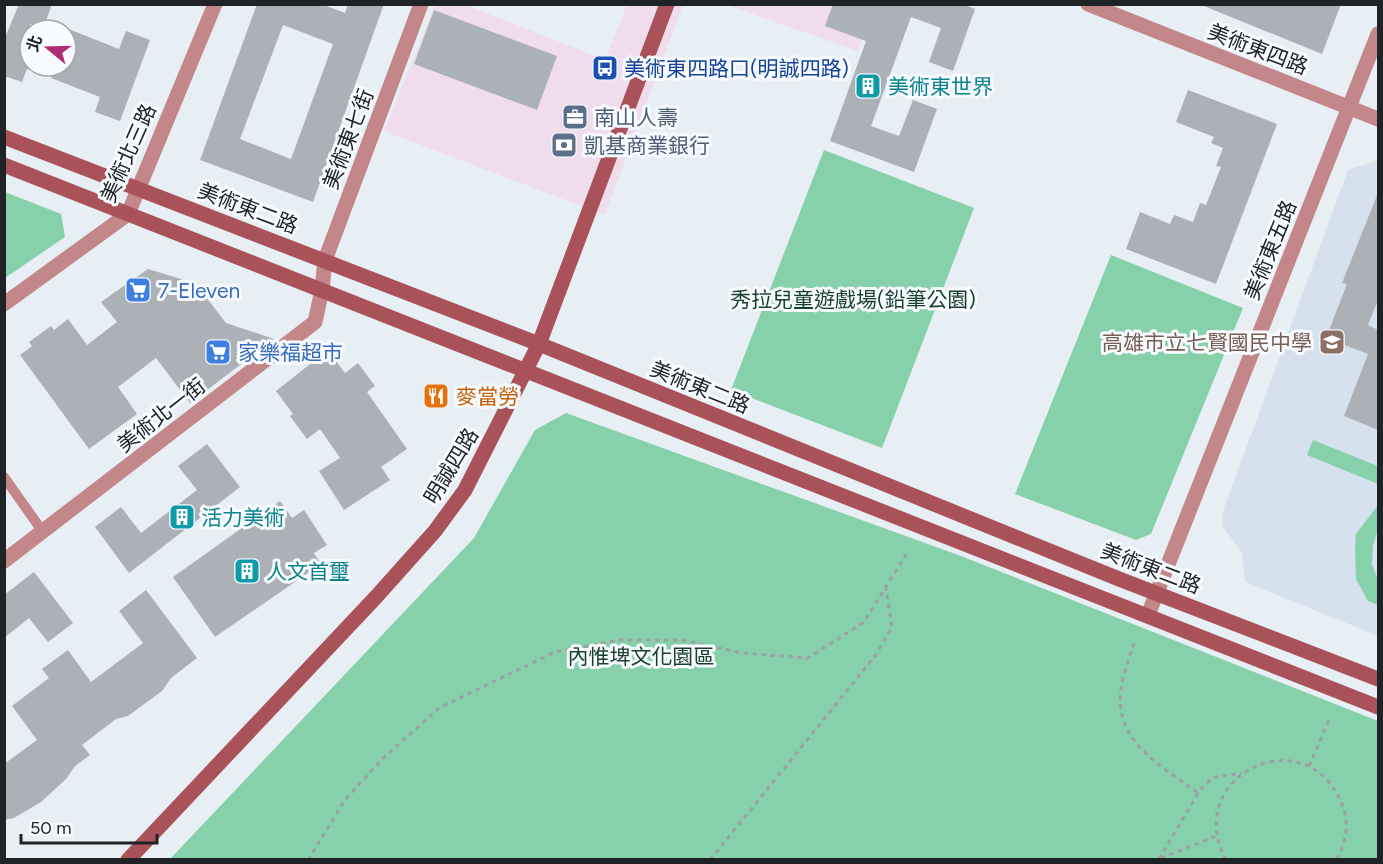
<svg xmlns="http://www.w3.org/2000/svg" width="1383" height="864" font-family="Figtree,'Noto Sans TC',sans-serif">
<rect width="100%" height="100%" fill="#e7eef4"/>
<g fill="#efdded">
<path d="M435,5H466L605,60L627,5H683L605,215L384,131Z"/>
<path d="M727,5H874L858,51Z"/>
</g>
<path fill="#d5e2ee" d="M1378,160V636L1245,582L1242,553L1223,527L1222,514L1348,170Z"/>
<g fill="#87d1aa">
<path d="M824,150L974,208L882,448L731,390Z"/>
<path d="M5,192L61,214L65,237L5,278Z"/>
<path d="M1111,255L1243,308L1151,534L1136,540L1015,494Z"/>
<path d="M566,413L961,556L1378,721V859H170L474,538L535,430Z"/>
<path d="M1313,440L1378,466V484L1307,455Z"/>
<path d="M1378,505V530L1373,545L1372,564L1378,580V605L1368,601L1356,579L1355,549L1356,534Z"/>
</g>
<g fill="#abb1b7" fill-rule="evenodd">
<path d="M19,4H52L43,29L30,24V70L27,69L22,82L4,76V40Z"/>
<path d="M257,4H321L345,13L348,4H384L313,202L200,160ZM283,25L333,44L291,159L240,139Z"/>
<path d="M833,4H963L975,9L953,71L929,62L941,28L911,17L871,126L899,136L913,100L937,109L914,172L830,141L866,41L825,26Z"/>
<path d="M1199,4H1341L1322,54Z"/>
<path d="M434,10L557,56L537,110L414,64Z"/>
<path d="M66,28L119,49L126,31L150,40L120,121L95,112L100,97L51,78L55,66H66Z"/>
<path d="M1188,90L1277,124L1216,284L1126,249L1140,212L1170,224L1174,215L1193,222L1200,203L1206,205L1221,167L1216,166L1223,148L1211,143L1214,137L1176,122Z"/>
<path d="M1378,193V300L1368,325L1378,330V430L1344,416L1368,354L1326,338L1347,284L1342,283Z"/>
<path d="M148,269L181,279L196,300L200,297L203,300L206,297L226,323L274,339L190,403L156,358L118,387L137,414L89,449L20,355L32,346L29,342L51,326L54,330L68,319L87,345L117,322L101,302Z"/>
<path d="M328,350L345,373L358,363L375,386L367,392L407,449L381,467L390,480L344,510L319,471L340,458L320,429L307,439L290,416L293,414L276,391Z"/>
<path d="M207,444L240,487L129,573L95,527L121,507L141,533L197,490L178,466Z"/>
<path d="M280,501L292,518L304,510L327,545L314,553L321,564L215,637L173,577Z"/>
<path d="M34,572L73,623L48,642L29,618L4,638V595Z"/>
<path d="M146,590L197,658L171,678L162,691L128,716L116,719L82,745L90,755L75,766L66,779L41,802L14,818L4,820V764L37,740L12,706L49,678L42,669L68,650L91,682L143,643L119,611Z"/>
</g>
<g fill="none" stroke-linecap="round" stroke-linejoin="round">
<g stroke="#9ba0a5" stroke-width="3" stroke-dasharray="4.5 4.5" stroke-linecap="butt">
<path d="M1134,643C1130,655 1126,667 1123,679C1108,739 1158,763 1198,793"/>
<path d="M1309,766L1329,720"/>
<path d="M1161,858L1216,836"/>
<path d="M1159,859L1200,790L1212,778L1242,773"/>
<path d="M308,860L345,800L382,759L439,708L555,652L620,640H682L742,653L808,658L864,622L907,553"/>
<path d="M710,860L875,656L892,627L886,589"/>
<path d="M1226,860C1180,774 1310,715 1343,807C1349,824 1346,845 1336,860"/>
</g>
<path stroke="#c38689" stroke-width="10" d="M4,477L43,532"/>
<g stroke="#c38689" stroke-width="15">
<path d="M1088,4L1378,119"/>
<path d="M4,304L128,214L215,4"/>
<path d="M4,561L315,322L322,290L325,260L421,4"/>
<path d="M1148,615L1378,34"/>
</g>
<g stroke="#a95259" stroke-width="15">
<path d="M4,137L539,344L1119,579L1378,679"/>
<path d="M4,165L1378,707"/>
<path d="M128,860L376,597L435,531L465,490L539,344L667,4"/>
</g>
</g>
<defs>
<g id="bus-square" transform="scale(1.35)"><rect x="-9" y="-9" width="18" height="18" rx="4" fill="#1a4fb4" stroke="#f7fbff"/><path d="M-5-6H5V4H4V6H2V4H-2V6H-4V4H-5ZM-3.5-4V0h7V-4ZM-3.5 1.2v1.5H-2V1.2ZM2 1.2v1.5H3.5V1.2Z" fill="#fff"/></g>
<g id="building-square" transform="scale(1.35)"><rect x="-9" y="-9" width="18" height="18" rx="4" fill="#0f9aa8" stroke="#f7fbff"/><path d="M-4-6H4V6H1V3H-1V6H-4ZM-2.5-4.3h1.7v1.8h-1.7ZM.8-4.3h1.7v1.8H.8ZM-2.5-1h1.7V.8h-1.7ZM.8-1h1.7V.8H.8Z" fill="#fff"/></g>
<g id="office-square" transform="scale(1.35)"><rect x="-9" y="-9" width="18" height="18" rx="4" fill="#5c6f8a" stroke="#f7fbff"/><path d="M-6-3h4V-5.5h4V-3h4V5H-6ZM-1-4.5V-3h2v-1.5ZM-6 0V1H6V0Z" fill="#fff"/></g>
<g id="bank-square" transform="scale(1.35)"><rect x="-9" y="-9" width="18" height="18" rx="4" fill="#5c6f8a" stroke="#f7fbff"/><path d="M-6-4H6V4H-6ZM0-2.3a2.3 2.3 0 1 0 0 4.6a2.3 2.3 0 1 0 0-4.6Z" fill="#fff"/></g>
<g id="supermarket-square" transform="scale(1.35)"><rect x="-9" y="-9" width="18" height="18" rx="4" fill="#3f7fe0" stroke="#f7fbff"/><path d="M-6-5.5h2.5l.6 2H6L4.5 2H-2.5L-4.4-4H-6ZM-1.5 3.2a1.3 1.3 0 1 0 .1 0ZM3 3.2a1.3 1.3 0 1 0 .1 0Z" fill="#fff"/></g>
<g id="school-square" transform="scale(1.35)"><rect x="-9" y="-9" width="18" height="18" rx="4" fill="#8d6e63" stroke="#f7fbff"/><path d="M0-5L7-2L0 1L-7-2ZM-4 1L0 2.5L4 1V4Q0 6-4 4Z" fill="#fff"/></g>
<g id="restaurant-square" transform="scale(1.35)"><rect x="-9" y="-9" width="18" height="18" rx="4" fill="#e8710a" stroke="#f7fbff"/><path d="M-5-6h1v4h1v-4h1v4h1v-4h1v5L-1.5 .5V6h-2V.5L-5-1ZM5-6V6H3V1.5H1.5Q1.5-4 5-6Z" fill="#fff"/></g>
</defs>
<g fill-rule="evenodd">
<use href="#bus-square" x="605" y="68"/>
<use href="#building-square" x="868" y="86"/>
<use href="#office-square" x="575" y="117"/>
<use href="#bank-square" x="564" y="145"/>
<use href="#supermarket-square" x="138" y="290"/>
<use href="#school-square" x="1332" y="342"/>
<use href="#supermarket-square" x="218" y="352"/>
<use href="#restaurant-square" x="436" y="396"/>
<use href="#building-square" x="182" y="517"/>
<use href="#building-square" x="247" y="571"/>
</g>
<g text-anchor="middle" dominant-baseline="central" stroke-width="6" stroke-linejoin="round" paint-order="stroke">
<g font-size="21" fill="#202325" stroke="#f7fbff">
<text transform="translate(1258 49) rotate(21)">美術東四路</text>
<text transform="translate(348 139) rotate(-69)">美術東七街</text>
<text transform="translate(128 153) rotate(-66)">美術北三路</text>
<text transform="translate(248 208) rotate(21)">美術東二路</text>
<text transform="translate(1270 250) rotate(-68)">美術東五路</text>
<text transform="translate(700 387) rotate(22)">美術東二路</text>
<text transform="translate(161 415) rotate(-38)">美術北一街</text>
<text transform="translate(451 466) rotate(-59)">明誠四路</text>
<text transform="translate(1151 568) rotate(21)">美術東二路</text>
</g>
<g font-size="21" fill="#164399" stroke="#f7fbff" text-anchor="start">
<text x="624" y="68">美術東四路口(明誠四路)</text>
</g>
<g font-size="21" fill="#0d838f" stroke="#f7fbff" text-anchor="start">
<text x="888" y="86">美術東世界</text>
<text x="201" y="517">活力美術</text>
<text x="266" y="571">人文首璽</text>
</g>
<g font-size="21" fill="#4e5e75" stroke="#f7fbff" text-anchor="start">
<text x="594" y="117">南山人壽</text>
<text x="584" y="145">凱基商業銀行</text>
</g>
<g font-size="21" fill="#366cbe" stroke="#f7fbff" text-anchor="start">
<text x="158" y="290">7-Eleven</text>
<text x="238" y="352">家樂福超市</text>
</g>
<g font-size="21" fill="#183e2c" stroke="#f7fbff">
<text x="853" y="299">秀拉兒童遊戲場(鉛筆公園)</text>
<text x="641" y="656">內惟埤文化園區</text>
</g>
<g font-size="21" fill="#785e54" stroke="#f7fbff" text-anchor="end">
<text x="1312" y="342">高雄市立七賢國民中學</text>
</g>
<g font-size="21" fill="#c56008" stroke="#f7fbff" text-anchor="start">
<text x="456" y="396">麥當勞</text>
</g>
</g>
<rect width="1383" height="864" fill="none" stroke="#202325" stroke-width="12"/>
<g transform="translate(48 48) rotate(289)"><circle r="28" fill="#f7fbff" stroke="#a1a5a8" stroke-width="1.5"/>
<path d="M0-4.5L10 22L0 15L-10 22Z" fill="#b02d76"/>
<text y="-9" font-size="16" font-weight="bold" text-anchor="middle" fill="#202325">北</text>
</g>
<path d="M21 834v9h136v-9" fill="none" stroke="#202325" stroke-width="3"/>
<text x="30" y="834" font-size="18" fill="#202325" stroke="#f7fbff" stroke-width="4.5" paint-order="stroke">50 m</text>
</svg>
